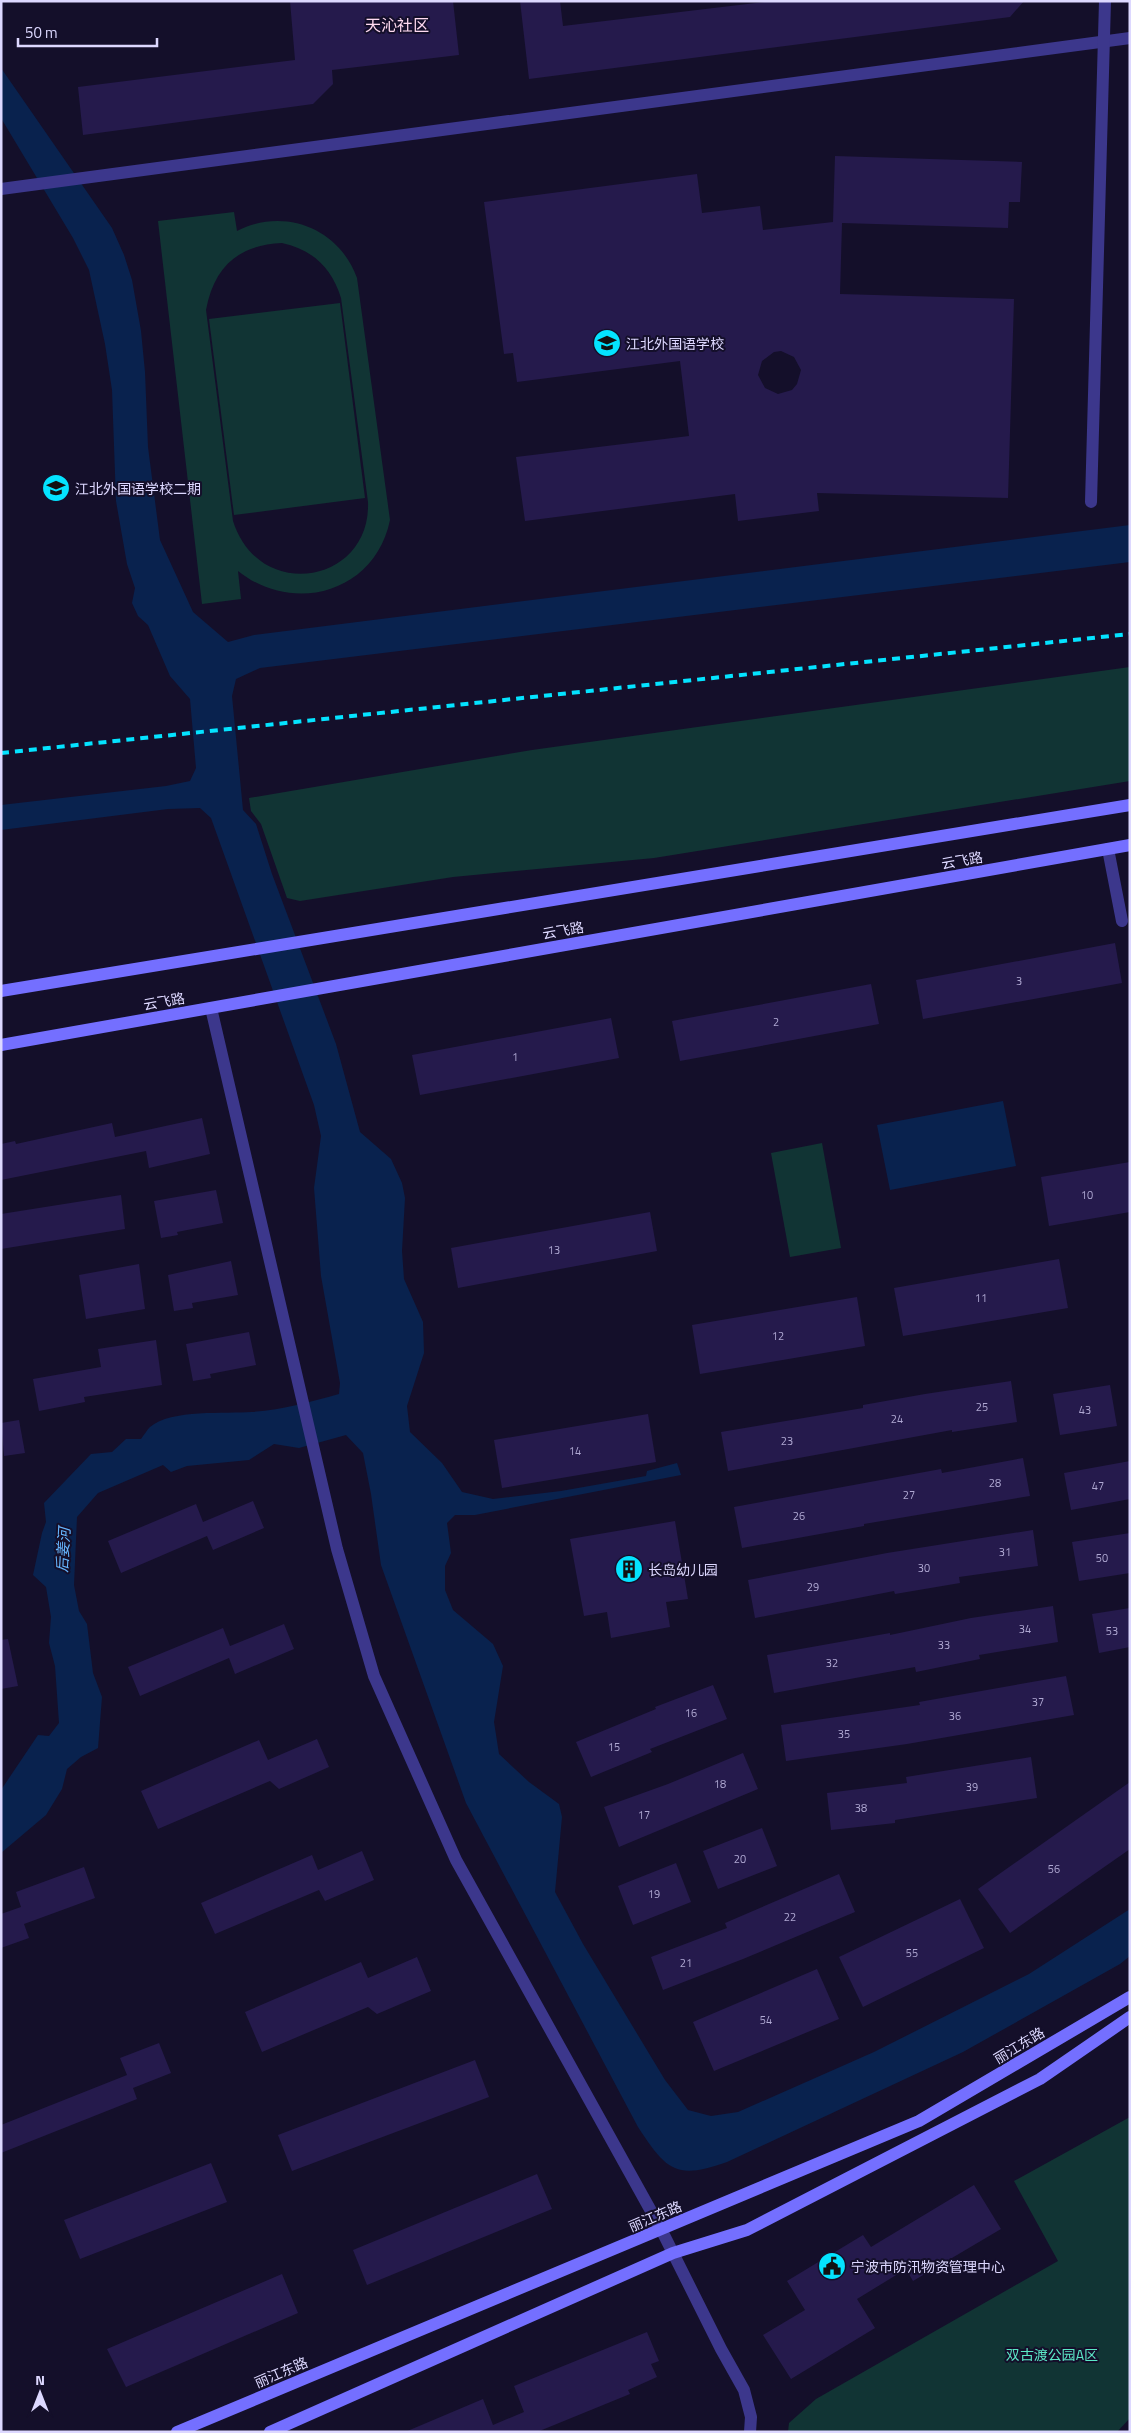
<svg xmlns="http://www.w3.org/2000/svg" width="1131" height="2433" font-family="'Titillium Web','Noto Sans SC',sans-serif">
<rect width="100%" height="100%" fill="#140f2a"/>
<g fill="#113434" fill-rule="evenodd">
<path d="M234,212L237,231C284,207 339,228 357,278L390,520C375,593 293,615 238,571L241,599L202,604L158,221ZM282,243C313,250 332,268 341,298L368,502C371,584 259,603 233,521L206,310C214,267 238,245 282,243Z"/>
<path d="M340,303L365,498L234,515L209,319Z"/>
<path d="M1130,667V781L654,858L453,877L300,901L287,898L261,824L251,811L249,798L532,750Z"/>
<path d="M822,1143L841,1248L790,1257L771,1153Z"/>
<path d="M1130,2117V2418L1117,2432H788L789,2423L816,2399L1058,2261L1014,2181Z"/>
</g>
<g fill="#09224e">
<path d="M1,68L112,228L124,255L132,280L141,331L145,372L148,447L160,540L193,612L228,642L254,635L1130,525V562L260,668L236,679L232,696L243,810L256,824L272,874L336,1044L360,1132L391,1159L402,1183L405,1198L402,1251L404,1279L423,1322L424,1353L407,1406L410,1432L442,1463L462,1492L493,1499L561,1491L646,1476L647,1471L677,1463L681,1475L475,1515H455L447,1523L451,1553L445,1566V1590L453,1610L493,1644L503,1666L494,1722L499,1754L529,1782L559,1804L562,1817L555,1892L583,1944L665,2080L688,2110L711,2116L738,2112L874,2052L1029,1974L1130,1909V1956L1120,1964L963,2052L727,2162C676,2180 667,2171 638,2127L466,1803L381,1565L371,1494L363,1453L346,1435L299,1448L274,1444L249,1460L187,1466L171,1472L163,1465L98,1493L77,1517L74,1585L79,1611L87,1624L93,1673L102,1697L98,1748L81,1757L67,1769L62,1789L46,1815L1,1853V1790L38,1735L49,1736L59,1723L55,1666L49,1643L51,1617L46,1587L33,1575L42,1533L46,1522L44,1503L91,1454L112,1452L126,1439H141C144,1435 147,1430 150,1427C171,1409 226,1414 252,1412C282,1410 310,1402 339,1394L340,1383L321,1276L314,1188L321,1136L314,1105L211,818L200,808L168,809L1,830V805L166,786L190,781L196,768L190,699L170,676L148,625L138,616L132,603L135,588L127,564L116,501L112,390L105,344L89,270L73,238L1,118Z"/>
<path d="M1003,1101L1016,1166L890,1190L877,1125Z"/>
</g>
<g fill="#251a4c" fill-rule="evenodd">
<path d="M290,1H453L459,55L332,70L333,84L313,104L83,135L78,87L295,60Z"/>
<path d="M520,1H560L563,26L773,1H1024L1010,17L529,79Z"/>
<path d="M835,156L1022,162L1020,202H1009L1008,228L842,223L840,294L1014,299L1008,498L817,493L819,511L738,521L735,494L525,521L516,457L689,436L680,361L517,382L513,353L504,354L484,202L697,174L702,213L760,206L763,230L833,222ZM781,351L794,357L801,370L797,384L792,390L778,394L765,388L758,375L762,361L774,352Z"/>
<path d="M1115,943L1122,983L923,1019L916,980Z"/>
<path d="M871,984L879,1024L680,1061L672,1021Z"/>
<path d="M611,1018L619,1058L420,1095L412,1055Z"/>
<path d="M202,1118L210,1154L149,1168L146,1151L1,1180V1144L15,1141L16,1144L112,1123L115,1137Z"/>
<path d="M1130,1162V1212L1049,1226L1041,1177Z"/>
<path d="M216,1190L223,1223L177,1232L178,1235L161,1238L154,1201Z"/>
<path d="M121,1195L125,1229L1,1249V1214Z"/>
<path d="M650,1212L657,1251L458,1288L451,1248Z"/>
<path d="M1059,1259L1068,1308L903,1336L894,1288Z"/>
<path d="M231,1261L238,1295L192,1303L193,1308L174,1311L168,1275Z"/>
<path d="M139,1264L145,1309L86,1319L79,1275Z"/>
<path d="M857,1297L865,1346L700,1374L692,1325Z"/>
<path d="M249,1332L256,1365L210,1374L211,1378L193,1381L186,1344Z"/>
<path d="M156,1340L162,1385L84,1397L85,1402L39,1411L33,1379L101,1367L98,1349Z"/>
<path d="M1011,1381L1017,1422L952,1432V1430L728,1471L721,1432L863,1408V1405L925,1394Z"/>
<path d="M1110,1385L1117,1426L1060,1435L1053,1394Z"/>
<path d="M648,1414L656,1462L502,1488L494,1440Z"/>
<path d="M19,1420L25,1453L4,1456L1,1423Z"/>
<path d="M1023,1458L1030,1496L864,1524V1526L742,1548L734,1507L941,1469L942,1473Z"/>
<path d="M1130,1461V1499L1071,1510L1064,1473Z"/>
<path d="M253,1501L264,1528L213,1550L207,1536L121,1573L108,1541L196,1504L203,1522Z"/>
<path d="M675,1521L688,1599L666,1602L670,1627L611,1638L607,1612L584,1616L570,1539Z"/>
<path d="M1033,1530L1038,1566L959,1577L960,1583L895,1594L894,1591L755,1618L748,1580L887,1553Z"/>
<path d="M1130,1533V1573L1079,1581L1072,1542Z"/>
<path d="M1053,1606L1058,1642L979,1655L980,1659L916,1672L915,1667L774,1693L767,1655L890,1633V1635L971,1618Z"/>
<path d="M1130,1608V1647L1099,1653L1092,1614Z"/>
<path d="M284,1624L294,1649L235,1674L229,1658L140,1696L128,1667L223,1628L230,1646Z"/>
<path d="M8,1639L18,1686L1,1689V1640Z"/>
<path d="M1066,1676L1074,1715L907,1744L786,1761L781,1725L920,1705L919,1702Z"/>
<path d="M713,1685L727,1719L650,1749L652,1752L591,1777L576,1742L656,1709L655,1707Z"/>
<path d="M317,1739L329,1767L279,1789L270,1781L158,1829L141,1791L259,1740L268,1760Z"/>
<path d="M743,1753L758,1789L619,1847L604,1807L668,1784Z"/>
<path d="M1031,1757L1037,1798L895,1820V1823L831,1830L827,1793L907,1783L906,1777Z"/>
<path d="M1130,1782V1849L1010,1933L978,1889Z"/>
<path d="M762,1828L777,1866L718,1889L703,1851Z"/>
<path d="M362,1851L374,1880L325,1901L319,1890L215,1934L201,1903L312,1855L318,1870Z"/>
<path d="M676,1863L691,1902L633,1925L618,1886Z"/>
<path d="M84,1867L95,1898L24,1924L29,1938L1,1948V1914L21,1907L16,1892Z"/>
<path d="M839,1874L855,1912L743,1959L663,1990L651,1957L727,1928L725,1923Z"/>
<path d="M960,1899L984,1948L863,2007L839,1957Z"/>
<path d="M417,1957L431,1991L377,2014L368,2007L262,2052L245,2012L361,1962L368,1978Z"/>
<path d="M817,1969L839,2019L714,2071L693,2022Z"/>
<path d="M159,2043L171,2073L133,2088L137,2099L1,2153V2125L127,2075L120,2058Z"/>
<path d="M475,2060L489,2097L292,2171L278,2135Z"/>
<path d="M211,2163L227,2202L80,2259L64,2220Z"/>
<path d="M537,2174L552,2209L367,2285L353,2250Z"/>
<path d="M974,2185L1001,2229L913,2281L906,2269L857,2299L875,2328L791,2379L763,2335L805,2310L787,2281L863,2235L871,2247Z"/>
<path d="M282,2274L298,2313L126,2387L107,2349Z"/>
<path d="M647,2332L659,2361L651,2364L657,2377L628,2390L630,2394L537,2432H405L483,2399L493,2425L524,2412L514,2386Z"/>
</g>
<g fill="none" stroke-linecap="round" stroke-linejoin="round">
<g stroke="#3c378c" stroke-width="12">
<path d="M1108,849L1122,921"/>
<path d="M211,1008L337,1549L374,1676L456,1860L661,2229L721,2349L744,2390L751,2417L750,2432"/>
</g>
<g stroke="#3c378c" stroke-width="12">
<path d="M1,189L1130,38"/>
<path d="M1091,502L1105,1"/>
</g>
<g stroke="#746fff" stroke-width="12">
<path d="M1,991L1130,805"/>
<path d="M1,1045L1130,845"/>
<path d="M177,2432L919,2121L1130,1997"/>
<path d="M270,2432L673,2253L747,2230L1040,2079L1130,2017"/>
</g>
<path stroke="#04e3ff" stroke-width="4" stroke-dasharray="8 6" stroke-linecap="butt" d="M1,753L1130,634"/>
</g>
<defs>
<g id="school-disc" transform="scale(1.4375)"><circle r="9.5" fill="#04e3ff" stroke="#140f2a"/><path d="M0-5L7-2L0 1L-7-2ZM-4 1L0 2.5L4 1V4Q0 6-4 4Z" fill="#111"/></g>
<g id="building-disc" transform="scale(1.4375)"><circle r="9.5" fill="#04e3ff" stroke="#140f2a"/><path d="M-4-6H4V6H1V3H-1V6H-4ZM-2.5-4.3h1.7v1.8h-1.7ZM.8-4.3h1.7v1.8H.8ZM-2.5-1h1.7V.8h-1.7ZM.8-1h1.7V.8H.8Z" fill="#111"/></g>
<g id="civic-disc" transform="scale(1.4375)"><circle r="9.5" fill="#04e3ff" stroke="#140f2a"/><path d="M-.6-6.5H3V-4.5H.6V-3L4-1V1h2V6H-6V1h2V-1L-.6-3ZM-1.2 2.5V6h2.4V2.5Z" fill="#111"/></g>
</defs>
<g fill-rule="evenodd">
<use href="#school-disc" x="607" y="343"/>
<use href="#school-disc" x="56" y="488"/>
<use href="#building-disc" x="629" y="1569"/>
<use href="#civic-disc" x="832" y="2266"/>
</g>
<g text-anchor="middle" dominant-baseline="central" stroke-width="4" stroke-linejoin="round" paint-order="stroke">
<g font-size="11" fill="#afa8d2">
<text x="1019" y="981">3</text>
<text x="776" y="1022">2</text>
<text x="515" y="1057">1</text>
<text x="1087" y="1195">10</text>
<text x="554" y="1250">13</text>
<text x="981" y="1298">11</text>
<text x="778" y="1336">12</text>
<text x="982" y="1407">25</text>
<text x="1085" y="1410">43</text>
<text x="897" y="1419">24</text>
<text x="787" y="1441">23</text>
<text x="575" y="1451">14</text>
<text x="995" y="1483">28</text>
<text x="1098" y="1486">47</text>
<text x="909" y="1495">27</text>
<text x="799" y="1516">26</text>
<text x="1005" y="1552">31</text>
<text x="1102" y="1558">50</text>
<text x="924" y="1568">30</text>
<text x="813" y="1587">29</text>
<text x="1025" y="1629">34</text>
<text x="1112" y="1631">53</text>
<text x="944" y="1645">33</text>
<text x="832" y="1663">32</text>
<text x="1038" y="1702">37</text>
<text x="691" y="1713">16</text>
<text x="955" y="1716">36</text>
<text x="844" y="1734">35</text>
<text x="614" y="1747">15</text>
<text x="720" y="1784">18</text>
<text x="972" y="1787">39</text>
<text x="861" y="1808">38</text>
<text x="644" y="1815">17</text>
<text x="740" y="1859">20</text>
<text x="1054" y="1869">56</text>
<text x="654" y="1894">19</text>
<text x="790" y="1917">22</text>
<text x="912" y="1953">55</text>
<text x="686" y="1963">21</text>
<text x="766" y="2020">54</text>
</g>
<g font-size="14" fill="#ddd8ff" stroke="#140f2a" text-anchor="start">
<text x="626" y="343">江北外国语学校</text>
<text x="75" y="488">江北外国语学校二期</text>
<text x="648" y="1569">长岛幼儿园</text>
<text x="851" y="2266">宁波市防汛物资管理中心</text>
</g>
<g font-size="14" fill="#ddd8ff" stroke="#140f2a">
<text transform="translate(962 860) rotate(-10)">云飞路</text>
<text transform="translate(563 930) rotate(-10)">云飞路</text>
<text transform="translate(164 1001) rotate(-10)">云飞路</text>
<text transform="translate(1019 2045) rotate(-31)">丽江东路</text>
<text transform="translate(655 2216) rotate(-23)">丽江东路</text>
<text transform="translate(281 2372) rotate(-23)">丽江东路</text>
</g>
<g font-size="14" fill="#5ce7c6" stroke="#140f2a">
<text x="1052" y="2354">双古渡公园A区</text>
</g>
<g font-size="15" font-style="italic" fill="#66b6ff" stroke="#140f2a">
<text transform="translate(63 1550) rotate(-87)">后姜河</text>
</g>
<g font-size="16" fill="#ffdaf1" stroke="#140f2a">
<text x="397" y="25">天沁社区</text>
</g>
</g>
<rect width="1131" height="2433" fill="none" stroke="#ddd8ff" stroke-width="5"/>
<g transform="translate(40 2393)" stroke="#140f2a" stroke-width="4" paint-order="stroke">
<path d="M0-4L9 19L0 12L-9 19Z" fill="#ddd8ff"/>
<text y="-8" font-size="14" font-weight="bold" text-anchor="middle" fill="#ddd8ff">N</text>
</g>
<path d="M18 38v8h139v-8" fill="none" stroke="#ddd8ff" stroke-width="2.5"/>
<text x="25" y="38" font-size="15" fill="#ddd8ff" stroke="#140f2a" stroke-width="4" paint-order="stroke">50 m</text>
</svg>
